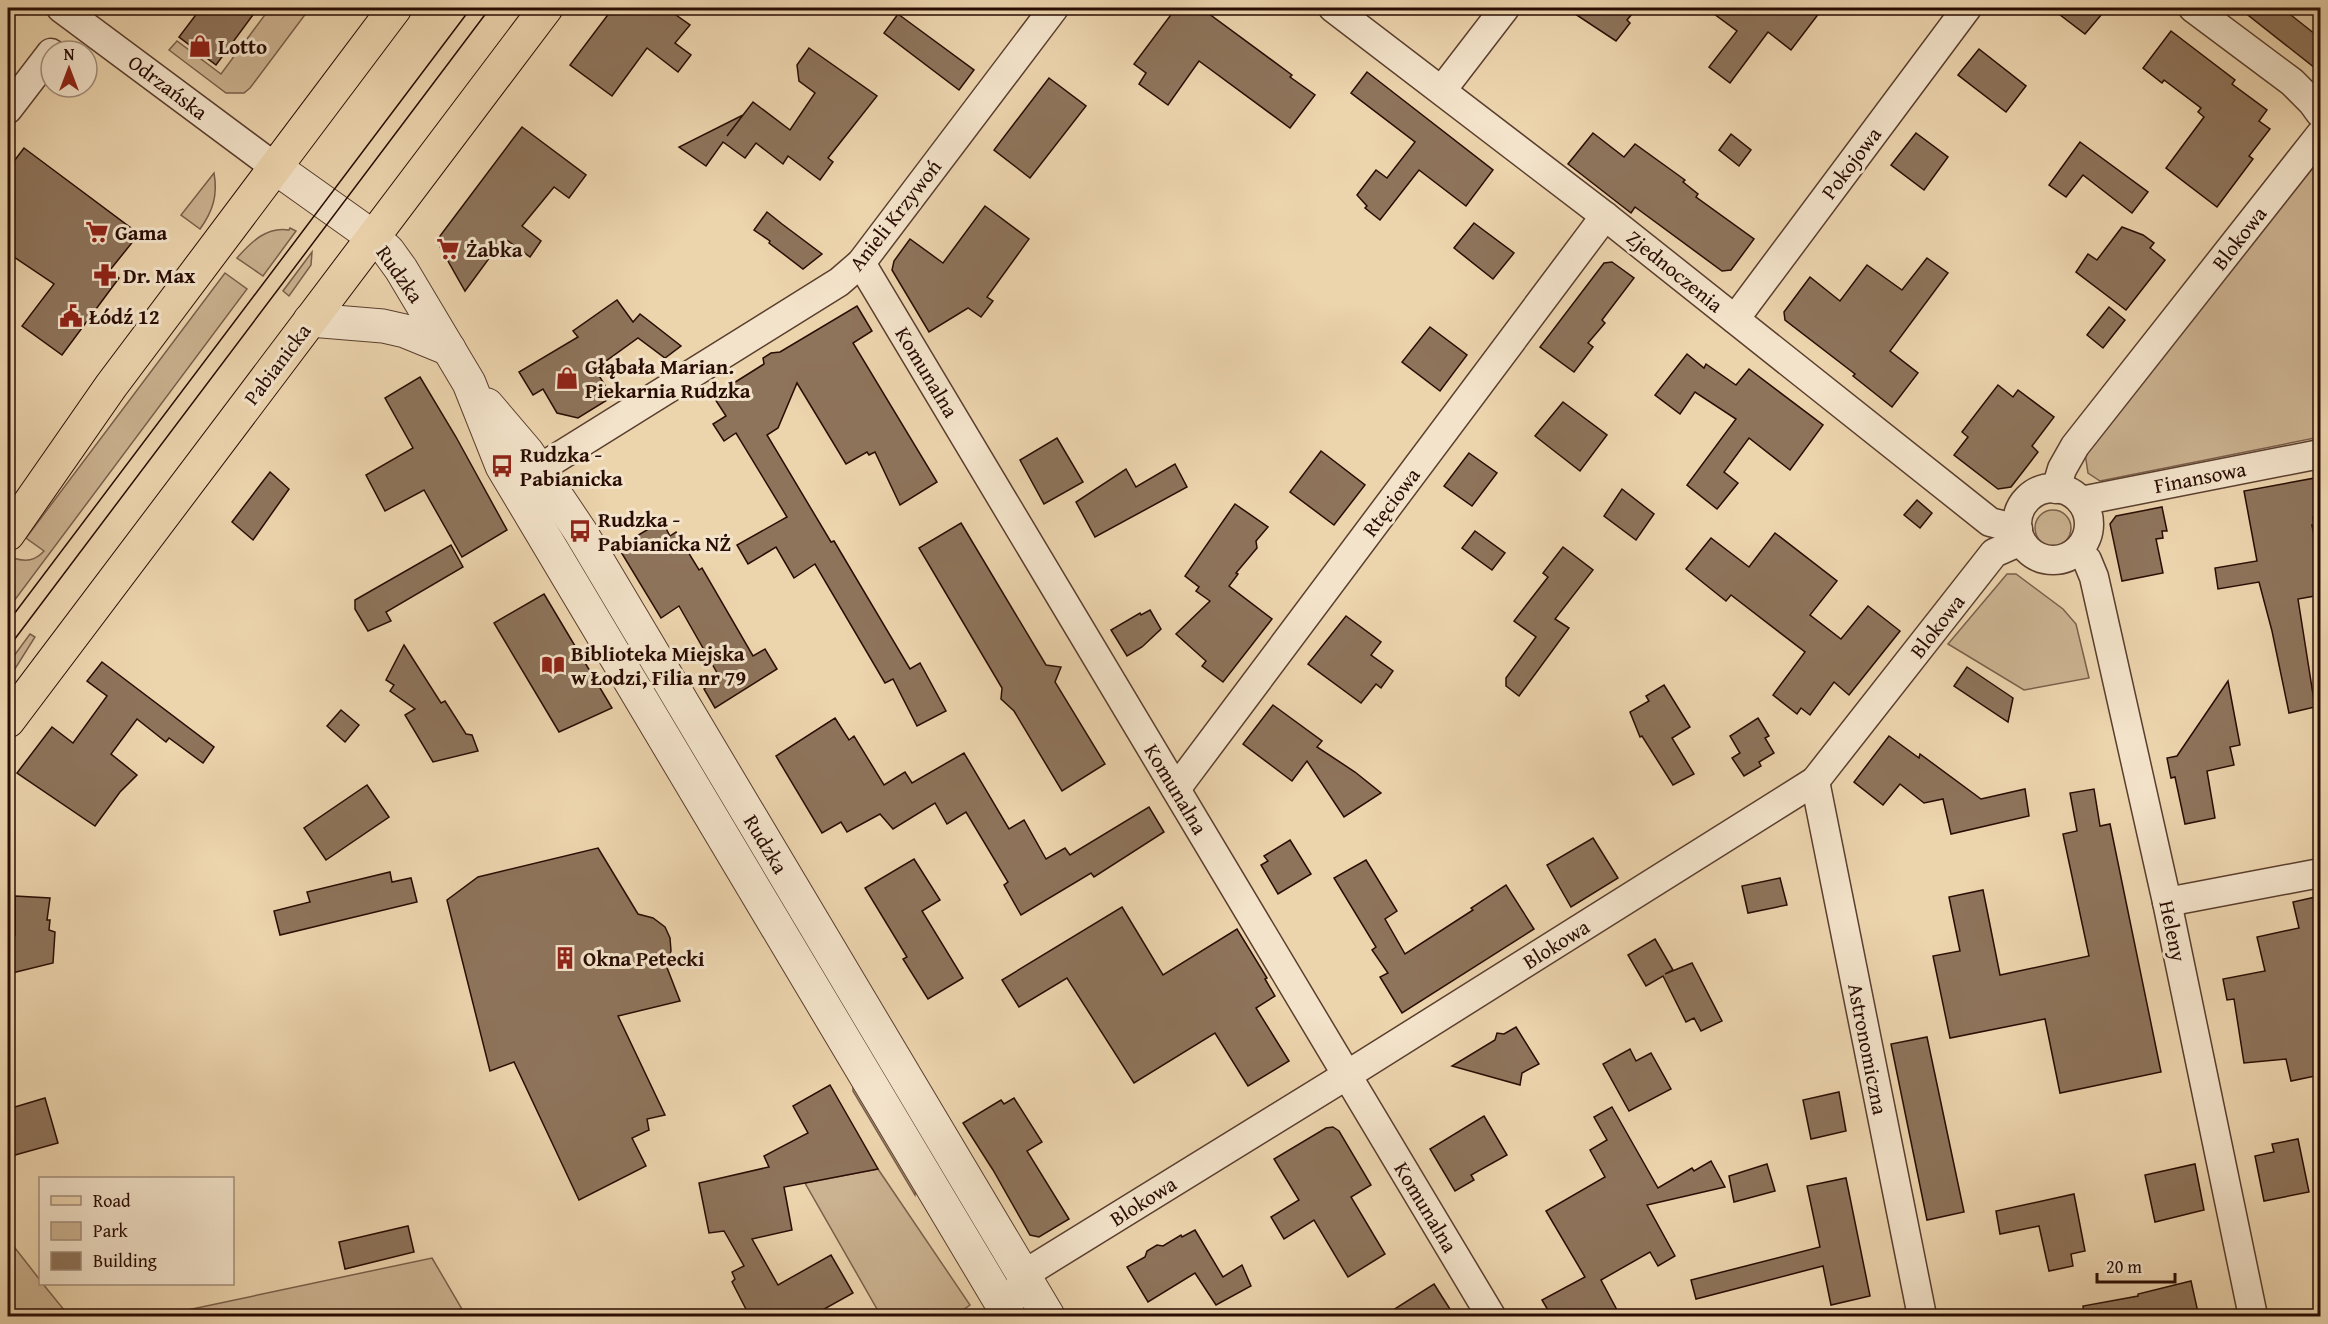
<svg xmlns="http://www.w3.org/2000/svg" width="2328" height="1324" font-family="'Gentium Book Plus',serif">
<rect width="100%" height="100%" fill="#ecd4ad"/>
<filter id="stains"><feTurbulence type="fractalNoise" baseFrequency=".00333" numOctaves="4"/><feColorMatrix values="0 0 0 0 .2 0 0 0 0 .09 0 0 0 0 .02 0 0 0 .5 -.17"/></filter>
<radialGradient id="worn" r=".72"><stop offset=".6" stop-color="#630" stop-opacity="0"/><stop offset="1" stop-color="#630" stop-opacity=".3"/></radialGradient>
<g fill="#cbb290" stroke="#7a5f4a" stroke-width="1.5">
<path d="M270,8H310L250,88L244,93H226L169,50L177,41L221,74Z"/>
<path d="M2320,154V437L2100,481L2088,473L2085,453Z"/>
<path d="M214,173C218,195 213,211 200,229L181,215Z"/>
<path d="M290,228L296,231L263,276L237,258C251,242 267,226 289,230Z"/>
<path d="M312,252L311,265L289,296L283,291Z"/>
<path d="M225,273L247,289L8,609V566L13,558C26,562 35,561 44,551L26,538Z"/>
<circle cx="2053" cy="528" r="18"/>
<path d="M2007,574H2016L2063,609L2076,624L2089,678L2024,690L1948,644Z"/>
<path d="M30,634L35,637L8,680V664Z"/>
<path d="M856,1085L916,1188L915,1195L853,1091V1087Z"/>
<path d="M878,1169L970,1305L954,1316H881L805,1183Z"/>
<path d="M8,1239L40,1280V1284H43L69,1316H8Z"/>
<path d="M432,1258L466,1316H159Z"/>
</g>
<g fill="#8e745b" stroke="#290c03" stroke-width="1.5">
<path d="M201,8H258L216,65L179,37Z"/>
<path d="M613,8H666L690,25L675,43L691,55L678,72L647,48L612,96L570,65Z"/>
<path d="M1176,8H1201L1292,75L1290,77L1315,95L1290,128L1199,61L1168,105L1139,84L1146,73L1134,64Z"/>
<path d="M1566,8H1637L1627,20L1630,23L1616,41Z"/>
<path d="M1706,8H1823L1791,50L1768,32L1730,83L1709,67L1737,31Z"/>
<path d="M2051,8H2107L2085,34Z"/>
<path d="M2239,8H2282L2320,38V72Z"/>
<path d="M898,14L974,70L959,90L884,33Z"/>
<path d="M2171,31L2235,80L2232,84L2267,110L2259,121L2270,129L2249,156L2253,159L2217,207L2166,168L2204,117L2198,112L2201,108L2164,80L2162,83L2143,68Z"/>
<path d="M809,48L877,96L828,158L833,162L820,180L788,156L783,164L756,143L745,158L723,142L706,166L679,147L743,115L727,136L753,102L790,130L815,93L799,81L797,65Z"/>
<path d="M1979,49L2026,86L2006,112L1958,75Z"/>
<path d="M1367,72L1493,170L1466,206L1419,170L1380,220L1365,208L1367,206L1357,195L1376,170L1387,178L1415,142L1351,93Z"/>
<path d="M1049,78L1086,106L1030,178L994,150Z"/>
<path d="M522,127L586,175L569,198L554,187L522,226L541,241L530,257L504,238L465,291L440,247V236Z"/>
<path d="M1593,133L1624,157L1635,144L1685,180L1683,182L1698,194L1696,197L1754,239L1731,270L1722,271L1635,207L1631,213L1568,164Z"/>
<path d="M1916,133L1948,157L1924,190L1891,165Z"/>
<path d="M1731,134L1751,150L1739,166L1719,150Z"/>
<path d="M2080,142L2148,192L2132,213L2083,175L2066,197L2049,185Z"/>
<path d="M24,148L139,234L110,270L119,278L62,355L22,326L54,284L8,253V169Z"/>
<path d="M985,206L1029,239L987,297L993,301L981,317L968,308L929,332L892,270L894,261L910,239L943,263Z"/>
<path d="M767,212L782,224L822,254L803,269L769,243L770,241L754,230Z"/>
<path d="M1474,223L1514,253L1493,279L1454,248Z"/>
<path d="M2122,227L2143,235L2154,243L2150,248L2165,260L2126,310L2076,272L2088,254L2097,260Z"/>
<path d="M1927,258L1948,273L1890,351L1918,373L1892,407L1853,376L1855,374L1785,320L1784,312L1810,277L1840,301L1867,265L1902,290Z"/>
<path d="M1612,262L1634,278L1602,320L1605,323L1588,343L1593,347L1574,372L1540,347L1604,263Z"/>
<path d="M617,300L633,322L640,314L681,346L665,358L638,338L595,369L612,397L578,418L557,413L543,389L533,395L519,372L578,337L573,331Z"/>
<path d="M857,306L872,331L853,343L937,482L900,505L875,452L869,455L867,452L846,464L797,383L778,428L767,435L831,542L834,541L910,669L920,663L946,711L917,726L893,679L885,683L815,564L794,578L776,547L748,564L737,545L787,517L736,433L724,441L713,424L726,416L713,396L764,364L763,358L771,353L780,352Z"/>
<path d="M2109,307L2125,320L2103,348L2087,335Z"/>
<path d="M1430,327L1467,355L1440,391L1402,362Z"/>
<path d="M1687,354L1704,368L1706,364L1736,385L1749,369L1823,425L1790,470L1749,438L1724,472L1738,483L1717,509L1687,485L1736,419L1695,392L1680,414L1655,395Z"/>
<path d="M420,377L456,437L507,530L462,557L424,490L385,511L366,475L413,448L385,398Z"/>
<path d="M1998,385L2013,397L2018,390L2054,417L2032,446L2038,452L2011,487L1998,489L1954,455L1968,437L1962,432Z"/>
<path d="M1563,402L1607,435L1580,471L1535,436Z"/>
<path d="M1057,438L1083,482L1044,504L1020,460Z"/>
<path d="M1321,451L1365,485L1334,525L1290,492Z"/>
<path d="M1469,453L1497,473L1472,506L1444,486Z"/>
<path d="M1175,464L1187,487L1095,537L1076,502L1126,469L1136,487Z"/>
<path d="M270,472L289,489L253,540L232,522Z"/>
<path d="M2315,478L2320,516L2313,517L2314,525H2312L2320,569V595L2298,599L2315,707L2289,713L2272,631L2259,582L2218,589L2215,568L2257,561L2244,491Z"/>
<path d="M1622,489L1654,514L1636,540L1604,516Z"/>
<path d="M1917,500L1932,513L1920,528L1904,515Z"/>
<path d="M1235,504L1268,527L1256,541L1257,548L1236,573L1238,574L1229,586L1272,619L1223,682L1202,666L1206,661L1176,634L1210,601L1196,591L1199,587L1185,576Z"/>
<path d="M2162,507L2167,531H2162L2163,538L2156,539L2163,573L2122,581L2110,524L2116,516Z"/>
<path d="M662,521L670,536L676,532L699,570L702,568L753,656L765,649L777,669L715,708L704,689L720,678L679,606L661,618L618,547Z"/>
<path d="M961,523L1046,665L1061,667L1055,682L1105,764L1062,791L1014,711L1001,699L1002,688L919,548Z"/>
<path d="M1475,531L1505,553L1492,570L1462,548Z"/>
<path d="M1775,533L1837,581L1810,615L1841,639L1868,606L1900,631L1849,695L1834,682L1810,715L1801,708L1797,714L1773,695L1805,652L1731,595L1726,601L1686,569L1711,538L1749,567Z"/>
<path d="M451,545L463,567L386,612L391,621L368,631L355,609V600Z"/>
<path d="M1563,547L1593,570L1555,619L1569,628L1519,696L1506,686V678L1536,637L1514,621L1548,577L1543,573Z"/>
<path d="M544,594L612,708L559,732L494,623Z"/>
<path d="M1150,610L1161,629L1142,647L1127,656L1111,630L1140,613L1141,615Z"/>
<path d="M1346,616L1381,642L1371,655L1393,671L1381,688L1376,684L1361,703L1308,664Z"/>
<path d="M404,645L441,703L445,701L466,734L472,735L478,751L433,762L405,715L415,709L390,691L394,685L386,680Z"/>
<path d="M102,662L214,747L203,763L169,738L166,742L137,719L111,754L137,775L120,792L95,826L17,773L52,727L73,743L107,696L87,681Z"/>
<path d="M1967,667L2013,698L2008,722L1954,686Z"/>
<path d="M2228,681L2240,745L2230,747L2234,765L2207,771L2215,818L2185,824L2175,777L2171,778L2167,758L2177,756Z"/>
<path d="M1664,685L1690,727L1672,738L1694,774L1673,785L1642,736L1640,737L1630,712L1649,701L1646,696Z"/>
<path d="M1273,705L1322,741L1317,747L1355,772L1381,793L1344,817L1307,761L1292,781L1243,744Z"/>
<path d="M341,710L359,725L345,742L327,726Z"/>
<path d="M835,718L849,740L854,736L884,785L905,772L912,783L964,753L1009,829L1024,820L1046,859L1065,848L1070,855L1149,807L1164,832L1094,877L1091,873L1021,915L1004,885L1008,882L966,812L947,824L935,803L893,829L880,814L847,832L841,822L822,833L776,756Z"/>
<path d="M1758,718L1769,736L1765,738L1774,753L1759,762L1761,766L1744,776L1732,758L1740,753L1730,736Z"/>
<path d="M1889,736L1919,758L1920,754L1981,799L2025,789L2029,816L1951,834L1943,799L1924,803L1900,784L1883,805L1854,782Z"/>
<path d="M367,785L389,817L326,860L304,828Z"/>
<path d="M2094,789L2100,826L2110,824L2161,1072L2060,1093L2045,1019L1950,1038L1933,956L1960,951L1949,897L1983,890L2000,975L2089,956L2063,834L2077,831L2070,793Z"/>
<path d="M1593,838L1618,878L1571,907L1547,865Z"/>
<path d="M1290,840L1311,874L1278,894L1261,865L1268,861L1264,856Z"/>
<path d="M598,848L638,914L653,918L665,927L670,938L671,951L666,965L680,1001L618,1016L665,1115L647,1119L649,1130L632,1138L646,1166L579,1200L514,1062L490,1071L447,900L478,877Z"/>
<path d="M914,859L940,900L922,911L963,978L928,999L903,959L907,957L865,888Z"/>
<path d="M1366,860L1397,911L1385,919L1405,954L1473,910L1471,908L1506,885L1534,929L1402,1013L1380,977L1388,973L1372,950L1376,947L1334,878Z"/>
<path d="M390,872L392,882L411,878L417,902L280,935L274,911L310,902L307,892Z"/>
<path d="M1780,878L1787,905L1748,913L1742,886Z"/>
<path d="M15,896L50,898L47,920H50L49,930L55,932L53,963L8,974V934L15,935Z"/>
<path d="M2320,896V1075L2291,1081L2286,1059L2244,1063L2234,999L2227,1000L2223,979L2265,971L2257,937L2299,928L2293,902Z"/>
<path d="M1122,907L1163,975L1237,929L1267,978L1265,979L1275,996L1256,1008L1289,1061L1248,1086L1215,1033L1134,1083L1067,978L1019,1007L1002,980Z"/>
<path d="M1655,939L1673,970L1665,974L1692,963L1722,1021L1701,1031L1694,1018L1686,1022L1663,976L1646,986L1628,955Z"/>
<path d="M1516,1027L1539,1064L1522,1073L1520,1085L1452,1066L1495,1040L1497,1033L1504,1034Z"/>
<path d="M1927,1037L1964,1212L1927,1220L1891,1044Z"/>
<path d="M1630,1049L1636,1061L1651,1053L1671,1089L1629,1111L1603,1064Z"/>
<path d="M830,1085L878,1169L784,1187L792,1230L752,1239L778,1285L831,1255L853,1293L810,1317H750L732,1282L735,1279L732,1272L744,1266L724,1231L709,1233L699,1183L769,1167L764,1156L808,1133L793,1106Z"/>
<path d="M1839,1092L1846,1131L1811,1139L1803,1100Z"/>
<path d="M45,1098L58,1143L8,1157V1109Z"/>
<path d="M1014,1098L1042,1142L1027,1151L1069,1219L1039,1237L1030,1235L993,1170L963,1123L1001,1100L1004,1104Z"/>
<path d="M1612,1107L1658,1188L1692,1168L1694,1171L1711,1161L1725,1187L1647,1205L1675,1256L1658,1266L1650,1252L1601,1280L1617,1310L1605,1317H1552L1542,1300L1585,1277L1546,1211L1605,1177L1590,1150L1607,1140L1594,1117Z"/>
<path d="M1484,1116L1507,1155L1471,1175L1474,1180L1455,1191L1430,1149Z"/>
<path d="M1333,1127L1339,1131L1371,1185L1351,1197L1385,1254L1348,1277L1314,1220L1284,1239L1271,1217L1299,1200L1274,1159L1326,1128Z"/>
<path d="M2298,1139L2309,1192L2264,1201L2255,1156L2274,1152L2272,1144Z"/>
<path d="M1767,1164L1775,1191L1734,1202L1729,1176Z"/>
<path d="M2195,1164L2204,1210L2155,1222L2145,1175Z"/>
<path d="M1846,1178L1870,1296L1831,1305L1823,1266L1696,1299L1691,1280L1820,1247L1807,1186Z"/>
<path d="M2074,1194L2085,1251L2071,1254L2073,1266L2049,1271L2039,1226L2000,1234L1996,1211Z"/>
<path d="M408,1226L414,1252L345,1269L339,1242Z"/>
<path d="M1195,1230L1223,1277L1242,1265L1251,1286L1216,1305L1195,1273L1148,1302L1127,1267L1145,1257L1147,1251L1157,1245L1163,1246L1181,1235L1182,1237Z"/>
<path d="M2191,1281L2199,1317H2084L2083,1306L2138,1296V1294Z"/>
<path d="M1434,1284L1455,1317H1382Z"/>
</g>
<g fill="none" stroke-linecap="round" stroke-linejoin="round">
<g stroke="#5a3e2e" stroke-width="31">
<g id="minor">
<path d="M61,8L276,168"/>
<path d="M1333,8L1605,216L1990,522L2018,529"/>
<path d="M2193,8L2292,82L2312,102L2320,113"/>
<path d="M1442,90L1505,8"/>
<path d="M8,109L51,53"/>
<path d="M861,263L1491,1316"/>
<path d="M1735,319L1967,8"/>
<path d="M539,469L839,282L861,263L1054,8"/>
<circle cx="2053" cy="524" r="36"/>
<path d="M2056,489L2062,469L2075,446L2320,135"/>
<path d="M2081,501L2320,454"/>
<path d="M2077,551L2087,560L2094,577L2167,902L2253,1316"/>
<path d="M1815,781L1922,1316"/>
<path d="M1176,789L1605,216"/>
<path d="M2167,902L2320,873"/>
<path d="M1017,1295L1023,1275L1347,1075L1815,781L1994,553L2021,541"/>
</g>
</g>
<g stroke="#5a3e2e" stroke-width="35">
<g id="tertiary">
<path d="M276,168L373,237L388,251L401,269L469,383L502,466L1009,1316"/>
<path d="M310,320L383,326L405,331L449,349"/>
<path d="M487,405L527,452L580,531L1048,1316"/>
</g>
</g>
<g stroke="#290c03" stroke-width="35">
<g id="primary">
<path d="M8,534L111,386L395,8"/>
<path d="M8,721L546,8"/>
</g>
</g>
<use href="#minor" stroke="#f3e3ca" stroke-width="28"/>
<use href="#tertiary" stroke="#f3e3ca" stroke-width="33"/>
<use href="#primary" stroke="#ecd4ad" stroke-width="33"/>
<g stroke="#290c03" stroke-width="1.5">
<path d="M8,622L471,8"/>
<path d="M8,648L490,8"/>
</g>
</g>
<defs>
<g id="shop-bare" transform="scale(1.8)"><path d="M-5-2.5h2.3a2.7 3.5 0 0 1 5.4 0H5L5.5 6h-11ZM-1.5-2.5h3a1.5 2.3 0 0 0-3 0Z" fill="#8f2418" stroke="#f3e3ca" stroke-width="2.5" paint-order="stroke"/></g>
<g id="supermarket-bare" transform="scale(1.8)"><path d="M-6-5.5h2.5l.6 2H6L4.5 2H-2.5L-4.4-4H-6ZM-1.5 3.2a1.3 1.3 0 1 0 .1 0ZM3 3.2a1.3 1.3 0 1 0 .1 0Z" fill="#8f2418" stroke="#f3e3ca" stroke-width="2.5" paint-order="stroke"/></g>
<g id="pharmacy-bare" transform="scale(1.8)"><path d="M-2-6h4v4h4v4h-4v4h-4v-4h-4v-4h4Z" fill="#8f2418" stroke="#f3e3ca" stroke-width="2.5" paint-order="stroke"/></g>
<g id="civic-bare" transform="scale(1.8)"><path d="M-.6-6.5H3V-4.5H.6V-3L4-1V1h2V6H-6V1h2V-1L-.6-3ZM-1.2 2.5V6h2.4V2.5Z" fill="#8f2418" stroke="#f3e3ca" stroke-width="2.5" paint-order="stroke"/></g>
<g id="bus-bare" transform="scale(1.8)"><path d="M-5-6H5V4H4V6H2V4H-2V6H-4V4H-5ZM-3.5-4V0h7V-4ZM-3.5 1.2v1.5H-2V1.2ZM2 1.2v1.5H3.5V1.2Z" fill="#8f2418" stroke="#f3e3ca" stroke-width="2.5" paint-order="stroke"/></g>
<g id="library-bare" transform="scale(1.8)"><path d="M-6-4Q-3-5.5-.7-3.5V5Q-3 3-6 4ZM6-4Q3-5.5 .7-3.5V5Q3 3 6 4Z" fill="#8f2418" stroke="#f3e3ca" stroke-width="2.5" paint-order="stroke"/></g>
<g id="building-bare" transform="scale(1.8)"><path d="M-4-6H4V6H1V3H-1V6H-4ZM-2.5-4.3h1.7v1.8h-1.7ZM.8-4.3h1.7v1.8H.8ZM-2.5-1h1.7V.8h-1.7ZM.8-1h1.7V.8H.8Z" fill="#8f2418" stroke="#f3e3ca" stroke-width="2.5" paint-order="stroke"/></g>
</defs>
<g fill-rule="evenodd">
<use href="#shop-bare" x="200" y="46"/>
<use href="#supermarket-bare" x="97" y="232"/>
<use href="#supermarket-bare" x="448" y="249"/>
<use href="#pharmacy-bare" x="105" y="275"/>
<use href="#civic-bare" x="71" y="316"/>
<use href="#shop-bare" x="567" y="378"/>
<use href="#bus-bare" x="502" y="466"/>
<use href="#bus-bare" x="580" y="531"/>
<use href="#library-bare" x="553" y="665"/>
<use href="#building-bare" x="565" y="958"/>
</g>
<g text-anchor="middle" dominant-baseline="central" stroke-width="6" stroke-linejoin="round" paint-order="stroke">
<g font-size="21" font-weight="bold" fill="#290c03" stroke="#f3e3ca" text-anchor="start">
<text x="218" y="46">Lotto</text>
<text x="115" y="232">Gama</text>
<text x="466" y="249">Żabka</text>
<text x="123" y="275">Dr. Max</text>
<text x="89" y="316">Łódź 12</text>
<text x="585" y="366">Głąbała Marian.<tspan x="585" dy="24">Piekarnia Rudzka</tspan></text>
<text x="520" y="454">Rudzka -<tspan x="520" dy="24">Pabianicka</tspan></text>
<text x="598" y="519">Rudzka -<tspan x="598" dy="24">Pabianicka NŻ</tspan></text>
<text x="571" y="653">Biblioteka Miejska<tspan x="571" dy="24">w Łodzi, Filia nr 79</tspan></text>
<text x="583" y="958">Okna Petecki</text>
</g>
<g font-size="21" fill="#290c03" stroke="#f3e3ca">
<text transform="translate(168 87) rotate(37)">Odrzańska</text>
<text transform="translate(1851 163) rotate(-53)">Pokojowa</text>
<text transform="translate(895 215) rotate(-52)">Anieli Krzywoń</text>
<text transform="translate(2239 238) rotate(-52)">Blokowa</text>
<text transform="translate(1675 271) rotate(39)">Zjednoczenia</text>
<text transform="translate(400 274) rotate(55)">Rudzka</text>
<text transform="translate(277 364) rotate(-53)">Pabianicka</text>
<text transform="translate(927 372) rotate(59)">Komunalna</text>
<text transform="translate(2200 477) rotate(-11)">Finansowa</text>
<text transform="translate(1391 502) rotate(-53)">Rtęciowa</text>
<text transform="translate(1937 626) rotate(-52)">Blokowa</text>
<text transform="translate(1176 789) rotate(59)">Komunalna</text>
<text transform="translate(766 844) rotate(59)">Rudzka</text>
<text transform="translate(2173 931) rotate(78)">Heleny</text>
<text transform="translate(1556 944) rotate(-32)">Blokowa</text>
<text transform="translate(1868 1049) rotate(79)">Astronomiczna</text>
<text transform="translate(1143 1201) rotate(-32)">Blokowa</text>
<text transform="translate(1426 1207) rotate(59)">Komunalna</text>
</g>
</g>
<rect width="2328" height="1324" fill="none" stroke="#ecd4ad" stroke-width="30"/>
<rect x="9" y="9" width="2310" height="1306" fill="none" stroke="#290c03" stroke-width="3"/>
<rect x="15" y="15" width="2298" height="1294" fill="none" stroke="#290c03" stroke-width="1.5"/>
<rect x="39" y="1177" width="195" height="108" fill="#f3e3ca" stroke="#a28d7a" stroke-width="1.5"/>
<rect x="51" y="1196" width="30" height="9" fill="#ecd4ad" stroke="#a28d7a" stroke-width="1.5"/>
<text x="93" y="1207" font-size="18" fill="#290c03">Road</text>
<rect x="51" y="1222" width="30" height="18" fill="#cbb290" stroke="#a28d7a" stroke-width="1.5"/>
<text x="93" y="1237" font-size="18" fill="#290c03">Park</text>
<rect x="51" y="1252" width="30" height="18" fill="#8e745b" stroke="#a28d7a" stroke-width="1.5"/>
<text x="93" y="1267" font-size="18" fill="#290c03">Building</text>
<g transform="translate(69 69)"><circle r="28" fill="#f3e3ca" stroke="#a28d7a" stroke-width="1.5"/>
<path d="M0-4.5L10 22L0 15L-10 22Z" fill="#8f2418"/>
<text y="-9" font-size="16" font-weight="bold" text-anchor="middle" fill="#290c03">N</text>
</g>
<path d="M2097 1273v9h78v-9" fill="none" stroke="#290c03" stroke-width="3"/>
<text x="2106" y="1273" font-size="18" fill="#290c03" stroke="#f3e3ca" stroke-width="4.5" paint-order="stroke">20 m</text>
<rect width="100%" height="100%" filter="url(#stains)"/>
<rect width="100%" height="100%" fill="url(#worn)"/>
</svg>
